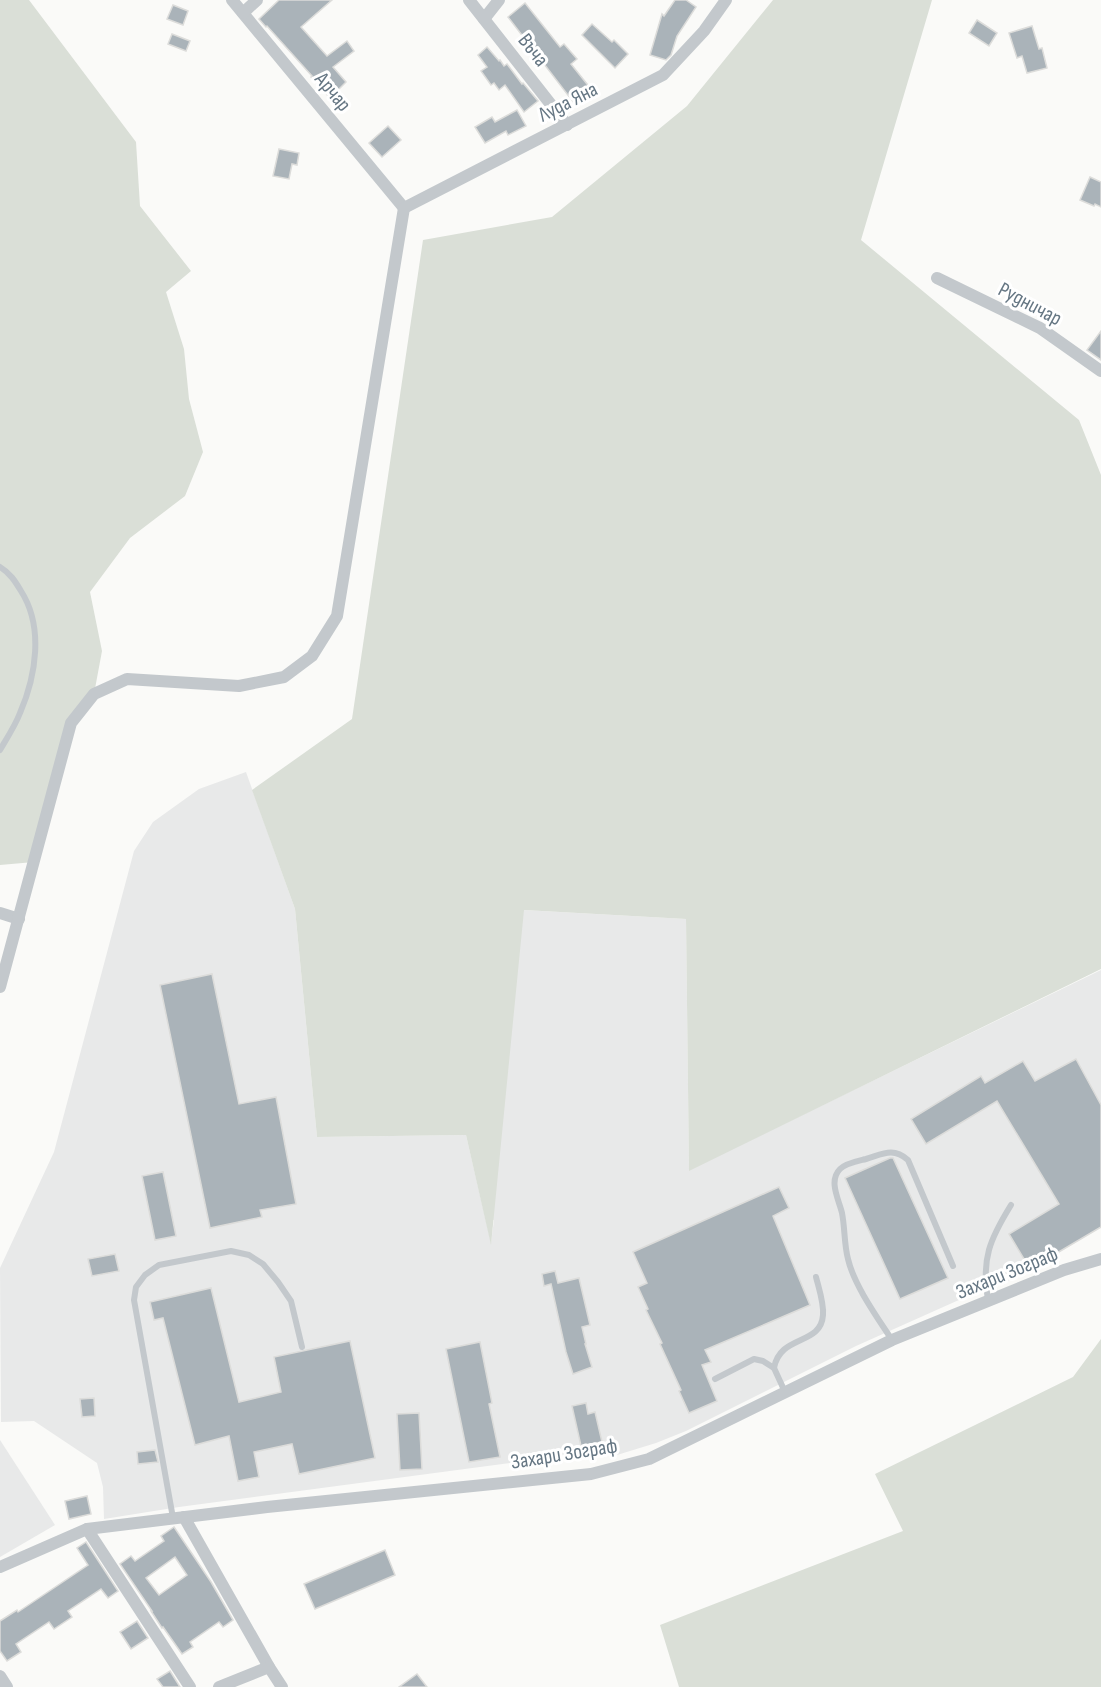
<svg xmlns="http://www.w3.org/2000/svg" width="1101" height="1687" font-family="'Sofia Sans Condensed',sans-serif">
<rect width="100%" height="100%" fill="#fafaf8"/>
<g fill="#e8e9e9">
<path d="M246,772L295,909L317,1137L466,1135L491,1243L494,1220L491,1219L523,910L686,919L689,1170L1101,970V1228L1016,1278L979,1291L856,1346L686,1431L656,1443L617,1455L563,1460L510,1463L179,1507L104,1519L103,1487L97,1463L34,1421L1,1422L0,1268L54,1152L134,851L153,822L199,789Z"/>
<path d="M0,1440L55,1525L0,1557Z"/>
</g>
<g fill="#dadfd7">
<path d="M0,0H29L136,142L140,206L191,271L166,292L184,349L189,399L203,452L185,496L130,538L90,592L102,651L94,694L71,723L34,862L0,865Z"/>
<path d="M773,0H932L861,240L1079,420L1101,475V969L689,1171L686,919L524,910L491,1245L466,1135L317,1137L295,909L252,790L352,719L423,240L552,217L687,106Z"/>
<path d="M1101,1339V1687H679L660,1625L903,1531L875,1474L1073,1377Z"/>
</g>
<g fill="#aab3b9" stroke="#dcdcda" stroke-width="1.5" fill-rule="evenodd">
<path d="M279,0H332L301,27L327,56L347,41L354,51L333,67L346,82L330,98L311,77L312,76L267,26L266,27L259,19Z"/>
<path d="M675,0H686L696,7L677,36L671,55L666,60L650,55L662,14L664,16Z"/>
<path d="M525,3L560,47L564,44L577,59L571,64L591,89L574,103L508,17Z"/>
<path d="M173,5L188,11L183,25L167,19Z"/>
<path d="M977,20L997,33L989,46L969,33Z"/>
<path d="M592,24L612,42L614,40L628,54L615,68L582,35Z"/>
<path d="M1032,26L1039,49L1042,48L1047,68L1027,73L1022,56L1017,58L1009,33Z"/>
<path d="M172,34L190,41L186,51L168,44Z"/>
<path d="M487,47L499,61L500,60L504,66L507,64L522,84L523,83L538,101L524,112L505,85L499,90L494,83L491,85L481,71L487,67L478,55Z"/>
<path d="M517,110L526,126L508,135L506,131L485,143L475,127L492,117L495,122Z"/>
<path d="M388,126L401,140L382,157L369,143Z"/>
<path d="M279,149L299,153L297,165L292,164L289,179L273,176Z"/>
<path d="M1090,177L1101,182V207L1095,204L1094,206L1080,200Z"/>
<path d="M1101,331V360L1087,350Z"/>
<path d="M212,974L239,1104L276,1097L296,1204L260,1210L262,1217L210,1228L160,985Z"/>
<path d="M1076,1059L1101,1105V1227L1030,1269L1009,1234L1059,1204L997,1101L926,1144L911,1119L981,1076L985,1083L1023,1061L1035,1081Z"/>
<path d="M890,1158H893L948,1278L900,1299L845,1178Z"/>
<path d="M163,1172L176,1236L155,1240L142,1176Z"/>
<path d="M779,1187L789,1208L773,1216L810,1305L705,1350L711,1362L702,1365L717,1401L689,1413L679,1391L681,1390L660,1344L662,1343L646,1310L648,1309L638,1287L647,1283L633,1252Z"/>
<path d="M115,1254L119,1271L92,1276L88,1259Z"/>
<path d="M555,1271L558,1283L579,1278L590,1325L582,1327L586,1344H585L592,1367L573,1374L566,1352L551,1284L544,1286L542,1274Z"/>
<path d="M211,1288L239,1402L281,1392L274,1357L350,1341L375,1458L299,1474L292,1444L254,1452L259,1477L238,1481L229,1436L195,1445L163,1318L154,1320L150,1302Z"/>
<path d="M480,1342L492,1403L489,1404L500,1457L469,1462L446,1349Z"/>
<path d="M94,1398L95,1416L82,1417L80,1399Z"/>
<path d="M586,1403L588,1414L595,1412L602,1442L581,1446L572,1406Z"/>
<path d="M419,1413L422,1469L400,1470L397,1414Z"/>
<path d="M155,1450L158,1462L138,1464L137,1452Z"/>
<path d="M87,1496L91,1514L69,1519L65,1501Z"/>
<path d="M174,1527L211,1582L233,1620L223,1627L219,1622L190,1642L193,1647L182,1654L163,1627L162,1628L151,1611H152L120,1564L131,1556L135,1561L164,1541L161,1536ZM175,1557L187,1575L159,1595L146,1578Z"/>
<path d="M86,1542L118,1591L108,1598L101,1589L68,1611L72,1617L54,1629L49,1622L16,1644L21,1652L7,1661L0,1651V1621L17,1610L18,1612L88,1565L77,1548Z"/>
<path d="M385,1550L395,1575L315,1609L304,1584Z"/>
<path d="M137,1621L148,1638L131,1649L120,1632Z"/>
<path d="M170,1671L180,1687H163L157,1679Z"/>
<path d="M417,1674L427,1687H399Z"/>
</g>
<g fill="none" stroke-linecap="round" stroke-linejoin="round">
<g stroke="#c3c8cc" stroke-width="6">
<path d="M0,567C10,573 15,581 21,591C44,627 36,676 20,713C15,726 7,738 0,750"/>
<path d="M988,1300C981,1259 990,1239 1011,1205"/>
<path d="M892,1340C877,1317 854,1285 848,1259C844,1244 845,1228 842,1213C839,1200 828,1181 840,1169C846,1163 858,1161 866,1159C883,1154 893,1147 908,1160L953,1266"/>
<path d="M715,1379L754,1359L763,1361L774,1368"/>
<path d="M785,1392L774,1368C780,1334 821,1346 823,1315C824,1303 819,1289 816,1277"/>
<path d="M173,1518L134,1300L136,1287L145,1275L159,1265L231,1251L249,1255L263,1264L278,1282L291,1301L302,1347"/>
</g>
<g stroke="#c3c8cc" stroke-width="12">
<path d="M232,0L404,208"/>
<path d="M469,0L567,125"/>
<path d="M243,13L257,0"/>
<path d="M484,19L499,0"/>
<path d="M404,208L663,75L704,31L726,0"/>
<path d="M937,278L1040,328L1101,371"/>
<path d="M0,913L19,919"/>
<path d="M0,987L71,723L94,694L127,679L239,686L284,677L312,656L337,616L404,208"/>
<path d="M184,1517L269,1667L282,1687"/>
<path d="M87,1529L190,1687"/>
<path d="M0,1567L87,1529L267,1507L591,1474L649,1459L892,1340L1064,1270L1101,1259"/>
<path d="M0,1676L7,1687"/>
<path d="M219,1687L269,1667"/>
</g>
</g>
<g text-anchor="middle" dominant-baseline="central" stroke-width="6" stroke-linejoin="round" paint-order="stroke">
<g font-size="21" fill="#657683" stroke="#fff">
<text transform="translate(533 50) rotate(52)">Въча</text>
<text transform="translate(333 92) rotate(50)">Арчар</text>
<text transform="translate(568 102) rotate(-27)">Луда Яна</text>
<text transform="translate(1030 304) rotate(28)">Рудничар</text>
<text transform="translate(1007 1273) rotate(-22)">Захари Зограф</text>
<text transform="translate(564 1454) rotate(-9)">Захари Зограф</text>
</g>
</g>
</svg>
